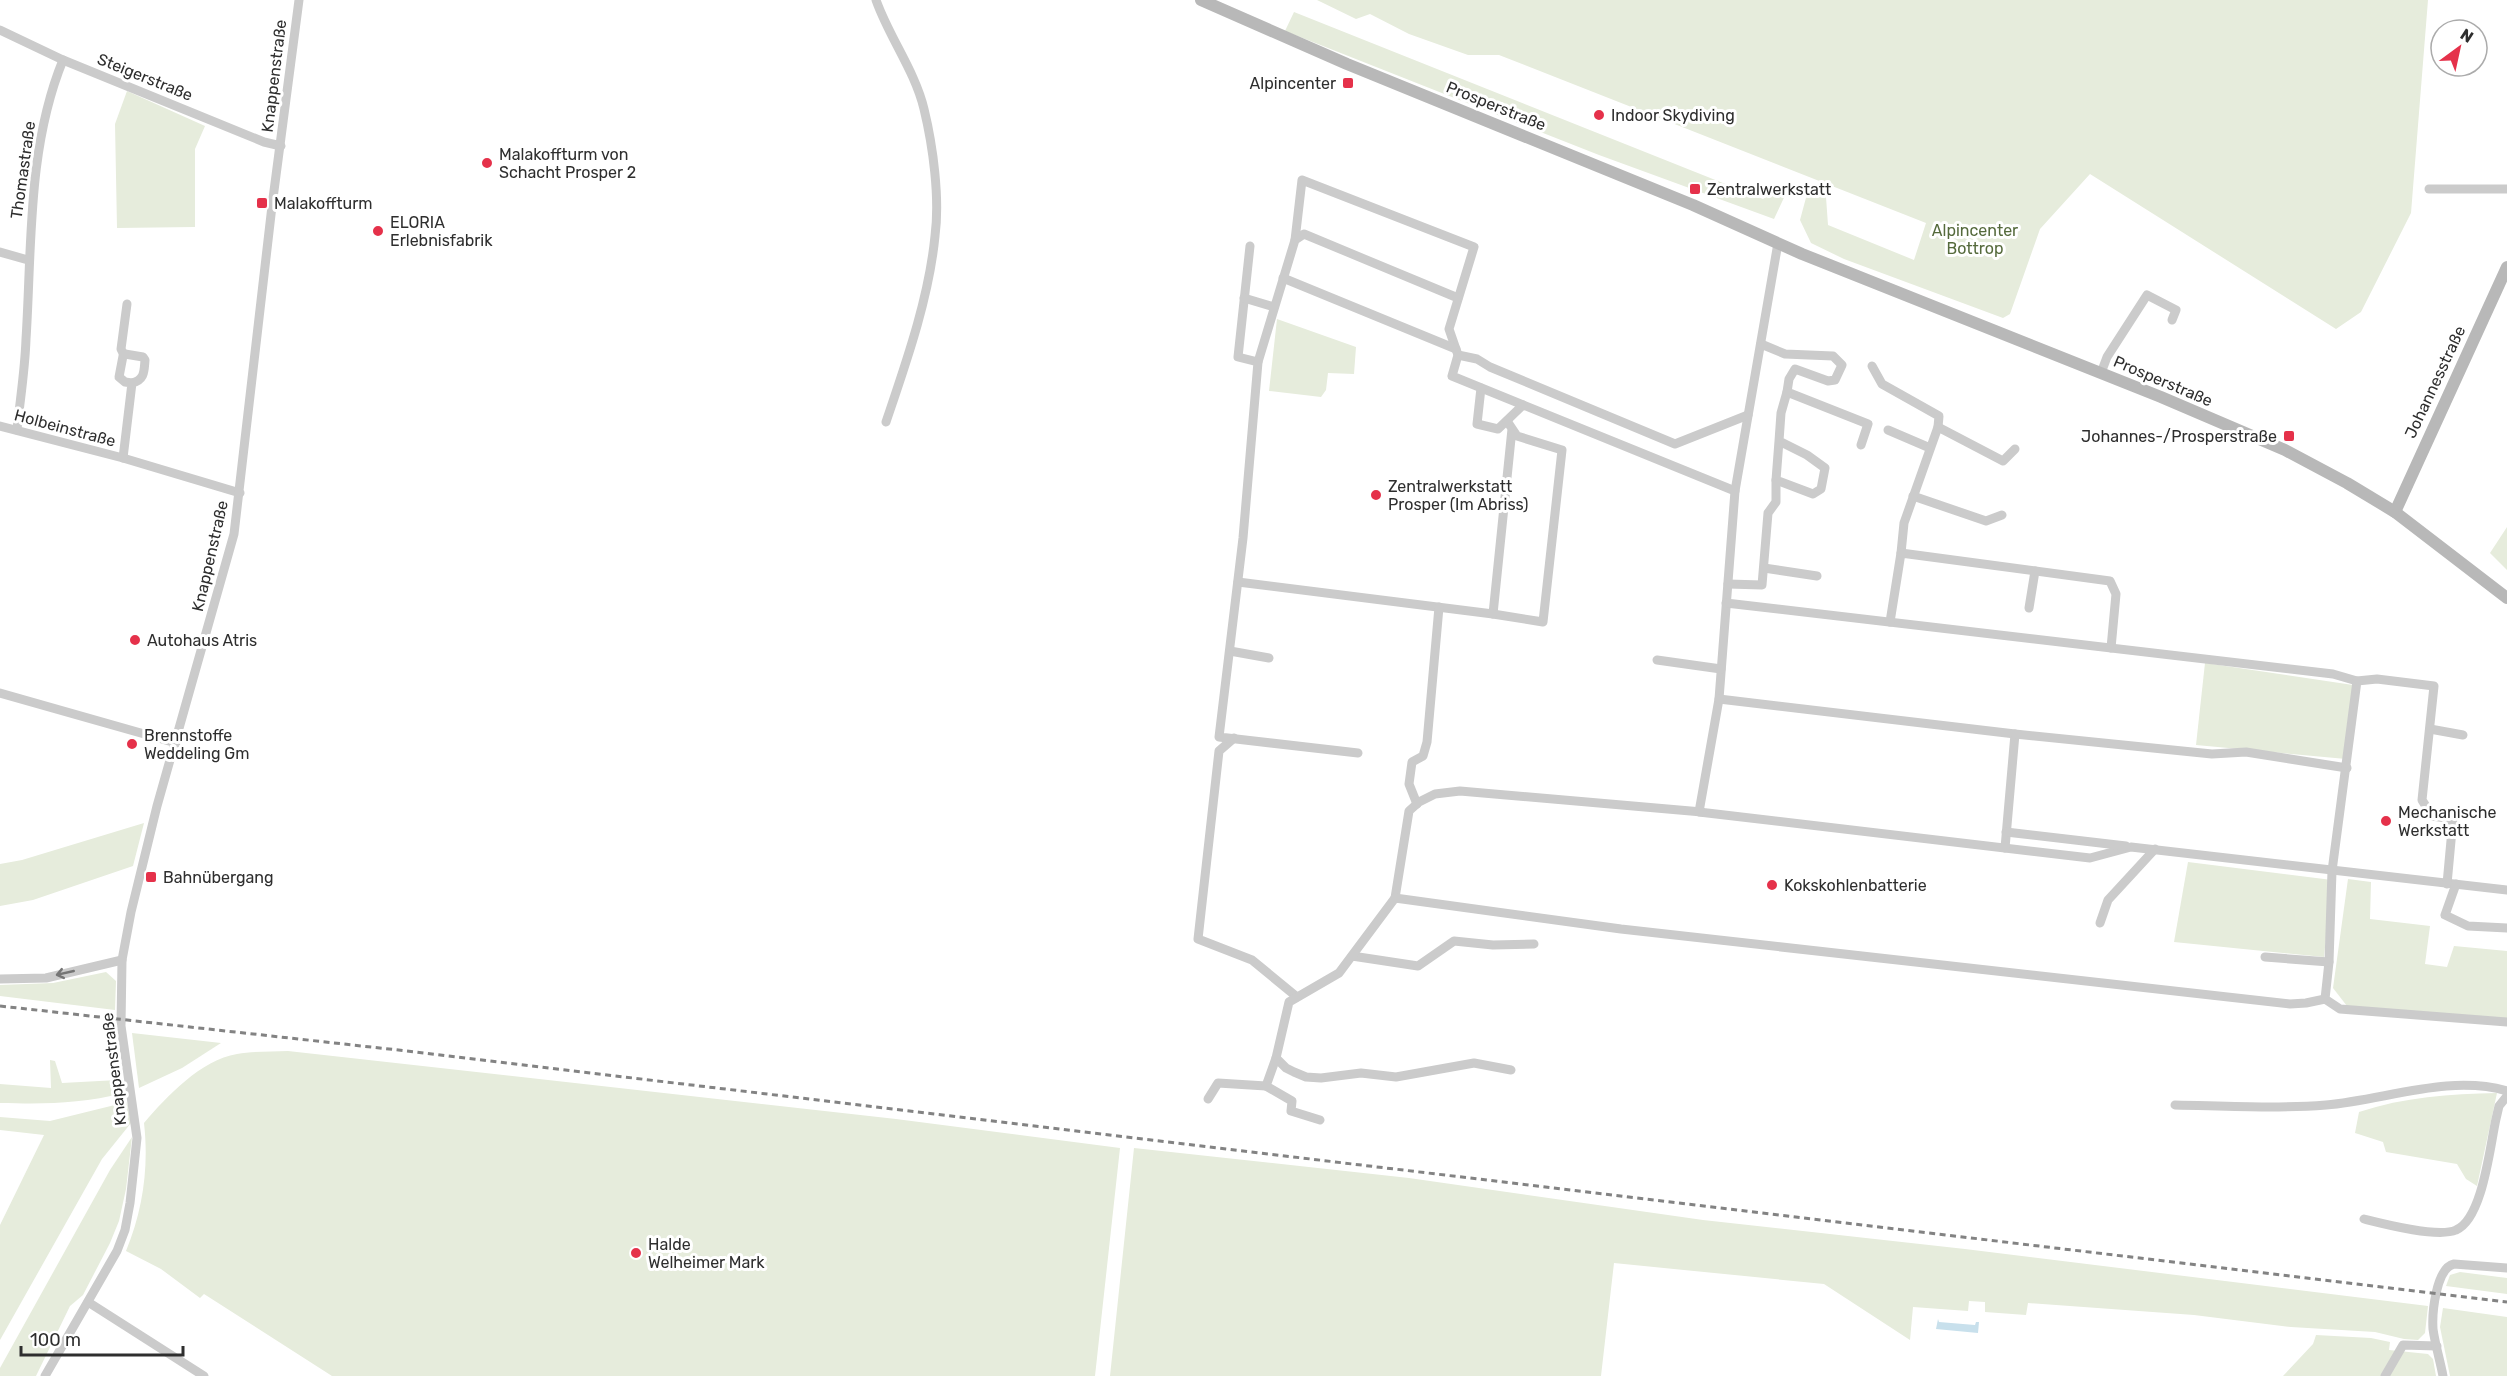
<svg xmlns="http://www.w3.org/2000/svg" width="2507" height="1376" font-family="Rubik,sans-serif">
<rect width="100%" height="100%" fill="#fff"/>
<g fill="#e6ecdc">
<path d="M1317,0H2428L2411,213L2361,312L2336,329L2090,174L2040,229L2010,314L2003,318L1844,259L1811,243L1800,220L1807,194L1826,197L1828,225L1914,260L1926,223L1499,55H1468L1409,34L1370,14L1356,19Z"/>
<path d="M1294,12L1763,199L1782,186L1788,189L1774,219L1599,155L1285,31Z"/>
<path d="M127,91L205,126L195,149V227L117,228L115,124Z"/>
<path d="M1277,319L1356,347L1354,374L1328,373L1326,390L1321,397L1269,391Z"/>
<path d="M2507,527V570L2490,553Z"/>
<path d="M2205,663L2353,685L2346,759L2196,745Z"/>
<path d="M144,823L133,866L33,900L0,906V864L22,860Z"/>
<path d="M2188,862L2332,880L2324,957L2174,942Z"/>
<path d="M2348,879L2371,882L2370,919L2430,926L2425,964L2447,967L2454,946L2507,951V1019L2347,1006L2333,988Z"/>
<path d="M106,972L116,981L115,1010L0,996V985L53,983Z"/>
<path d="M132,1033L221,1043L182,1068L139,1088Z"/>
<path d="M288,1051L896,1119L1120,1148L1095,1376H332L204,1294L200,1298L161,1269L126,1251C143,1210 149,1167 144,1123C167,1096 201,1060 237,1054C253,1051 271,1052 288,1051Z"/>
<path d="M50,1060L55,1061L62,1083L118,1080L125,1093C78,1104 48,1104 0,1103V1084L51,1088Z"/>
<path d="M2497,1093L2477,1186L2466,1179L2457,1164L2386,1152L2383,1142L2355,1133L2359,1112C2404,1097 2450,1094 2497,1093Z"/>
<path d="M127,1102L131,1123L102,1159L0,1340V1225L44,1135L0,1130V1117L50,1121Z"/>
<path d="M132,1137L126,1189L119,1221L110,1243L83,1295L70,1306L36,1376H0V1368L110,1170Z"/>
<path d="M1134,1148L1409,1178L1703,1220L1965,1249L2428,1306L2425,1333L2418,1340L2404,1339L2375,1332L2291,1327L2194,1315L2028,1303L2026,1315L1985,1312V1302L1969,1301L1968,1311L1913,1307L1910,1340L1824,1284L1614,1263L1601,1376H1110Z"/>
<path d="M2460,1272L2507,1278V1294L2446,1286L2450,1275Z"/>
<path d="M2443,1308L2507,1317V1376H2450L2440,1327Z"/>
<path d="M2316,1335L2371,1338L2390,1342L2389,1350L2428,1354L2433,1359L2436,1376H2283L2313,1344Z"/>
</g>
<path fill="#c8e0ec" d="M1938,1319L1939,1322L1975,1325L1976,1322H1979L1978,1333L1936,1329Z"/>
<g fill="none" stroke-linecap="round" stroke-linejoin="round">
<g stroke="#cbcbcb" stroke-width="9">
<path d="M876,0C889,37 915,71 924,109C933,146 940,198 935,236C929,298 906,363 886,422"/>
<path d="M0,30L63,60L264,142L281,146"/>
<path d="M2429,189H2507"/>
<path d="M1295,240L1302,180L1474,247L1449,329L1458,355L1452,376L1735,491"/>
<path d="M1778,243L1735,491L1719,699L1699,812L2090,858L2131,847L2507,890"/>
<path d="M1250,246L1238,357L1258,362"/>
<path d="M0,252L28,260"/>
<path d="M1283,278L1456,349"/>
<path d="M1244,298L1274,307"/>
<path d="M1761,344L1785,354L1833,356L1842,365L1835,380L1828,381L1795,369L1789,379L1787,392L1868,424L1861,445"/>
<path d="M124,355L121,349L127,304"/>
<path d="M1458,355L1477,359L1490,367L1675,444L1748,415"/>
<path d="M1872,366L1882,384L1939,416L1938,427"/>
<path d="M2101,373L2107,357L2147,295L2176,310L2172,320"/>
<path d="M1481,388L1477,424L1498,429L1523,405"/>
<path d="M1507,421L1517,436L1562,450L1543,622L1493,614L1512,429"/>
<path d="M0,426L123,458L240,493"/>
<path d="M17,430C20,400 25,370 26,339C32,246 27,148 63,60"/>
<path d="M1888,430L1930,448"/>
<path d="M1779,441L1776,480L1813,494L1821,489L1825,468L1807,455L1779,441L1781,413L1787,392"/>
<path d="M123,458L132,383C145,380 144,371 145,360L143,357L125,354L123,356L119,377L125,382L132,383"/>
<path d="M1913,496L1986,521L2002,515"/>
<path d="M1901,553L1904,523L1938,427L2003,461L2015,449"/>
<path d="M1764,568L1817,576"/>
<path d="M1238,582L1493,614"/>
<path d="M1728,584L1762,585L1768,513L1776,502V480"/>
<path d="M1726,603L2333,674L2357,681"/>
<path d="M2029,608L2035,571"/>
<path d="M1890,622L1901,553L2110,581L2116,594L2111,648"/>
<path d="M1230,651L1269,658"/>
<path d="M1657,660L1721,669"/>
<path d="M0,693L176,743"/>
<path d="M1719,699L2015,734L2005,848"/>
<path d="M2430,729L2463,735"/>
<path d="M2015,734L2212,754L2246,752L2347,768"/>
<path d="M1234,738L1219,751L1198,939L1252,960L1297,997"/>
<path d="M1358,753L1219,737L1243,538L1258,362L1295,240L1304,234L1458,298"/>
<path d="M1417,804L1409,784L1412,762L1423,756L1427,742L1439,607"/>
<path d="M2006,832L2126,846"/>
<path d="M2447,884L2453,819L2432,816L2422,800L2434,686L2377,679L2357,681L2332,871L2329,962L2325,999L2340,1009L2507,1022"/>
<path d="M2456,884L2445,915L2468,926L2507,928"/>
<path d="M1395,898L1409,811L1419,802L1435,794L1460,791L1702,812"/>
<path d="M2100,923L2108,900L2155,849"/>
<path d="M1352,956L1418,966L1454,941L1493,945L1534,944"/>
<path d="M2265,957L2329,962"/>
<path d="M0,979L46,978L122,960"/>
<path d="M1276,1058L1286,1068L1294,1072L1306,1077L1321,1078L1361,1073L1396,1077L1474,1063L1511,1070"/>
<path d="M1208,1099L1218,1083L1266,1086"/>
<path d="M2175,1105C2225,1106 2276,1109 2326,1105C2385,1100 2449,1074 2507,1091"/>
<path d="M1320,1120L1291,1111L1292,1101L1266,1086L1276,1058L1289,1002L1339,973L1395,898L1621,929L2290,1004L2306,1003L2325,999"/>
<path d="M2364,1219C2384,1224 2438,1238 2456,1230C2483,1219 2490,1145 2496,1119L2499,1106L2507,1096"/>
<path d="M88,1302L204,1376"/>
<path d="M45,1376L117,1251L125,1230L130,1203L137,1138L121,1026L122,960L131,912L157,806L234,534L272,206L299,0"/>
<path d="M2385,1376L2403,1345L2437,1346"/>
<path d="M2443,1376C2440,1360 2435,1344 2433,1329C2432,1313 2436,1268 2454,1264L2507,1268"/>
</g>
<g stroke="#b8b8b8" stroke-width="12">
<path d="M1201,0L1347,64L1693,205L1802,254L2161,397L2285,450L2347,483L2395,512L2507,598"/>
<path d="M2395,512L2507,267"/>
</g>
<path stroke="#838383" stroke-width="3" stroke-dasharray="6 4.5" stroke-linecap="butt" d="M0,1006L407,1051L2507,1302"/>
</g>
<defs><path id="oneway-shaft" d="M-6 0H5M1.5-3L5.5 0L1.5 3" fill="none" stroke-width="1.6" stroke-linecap="round" stroke-linejoin="round" transform="scale(1.5)"/></defs>
<use stroke="#757575" href="#oneway-shaft" transform="translate(65 973) rotate(167)"/>
<g fill="#e5314a" stroke="#fff" stroke-width="2">
<rect x="1342" y="77" width="12" height="12" rx="3"/>
<circle cx="1599" cy="115" r="6"/>
<circle cx="487" cy="163" r="6"/>
<rect x="1689" y="183" width="12" height="12" rx="3"/>
<rect x="256" y="197" width="12" height="12" rx="3"/>
<circle cx="378" cy="231" r="6"/>
<rect x="2283" y="430" width="12" height="12" rx="3"/>
<circle cx="1376" cy="495" r="6"/>
<circle cx="135" cy="640" r="6"/>
<circle cx="132" cy="744" r="6"/>
<circle cx="2386" cy="821" r="6"/>
<rect x="145" y="871" width="12" height="12" rx="3"/>
<circle cx="1772" cy="885" r="6"/>
<circle cx="636" cy="1253" r="6"/>
</g>
<g text-anchor="middle" dominant-baseline="central" stroke-width="6" stroke-linejoin="round" paint-order="stroke">
<g font-size="16" fill="#2e2e2e" stroke="#fff">
<text transform="translate(274 76) rotate(-83)">Knappenstraße</text>
<text transform="translate(145 77) rotate(22)">Steigerstraße</text>
<text transform="translate(1496 106) rotate(22)">Prosperstraße</text>
<text transform="translate(23 170) rotate(-82)">Thomastraße</text>
<text transform="translate(2163 381) rotate(23)">Prosperstraße</text>
<text transform="translate(2435 382) rotate(-65)">Johannesstraße</text>
<text transform="translate(65 428) rotate(15)">Holbeinstraße</text>
<text transform="translate(210 556) rotate(-77)">Knappenstraße</text>
<text transform="translate(114 1069) rotate(-97)">Knappenstraße</text>
</g>
<g font-size="16" fill="#2e2e2e" stroke="#fff" text-anchor="start">
<text x="1336" y="83" text-anchor="end">Alpincenter</text>
<text x="1611" y="115">Indoor Skydiving</text>
<text x="499" y="154">Malakoffturm von<tspan x="499" dy="18">Schacht Prosper 2</tspan></text>
<text x="1707" y="189">Zentralwerkstatt</text>
<text x="274" y="203">Malakoffturm</text>
<text x="390" y="222">ELORIA<tspan x="390" dy="18">Erlebnisfabrik</tspan></text>
<text x="2277" y="436" text-anchor="end">Johannes-/Prosperstraße</text>
<text x="1388" y="486">Zentralwerkstatt<tspan x="1388" dy="18">Prosper (Im Abriss)</tspan></text>
<text x="147" y="640">Autohaus Atris</text>
<text x="144" y="735">Brennstoffe<tspan x="144" dy="18">Weddeling Gm</tspan></text>
<text x="2398" y="812">Mechanische<tspan x="2398" dy="18">Werkstatt</tspan></text>
<text x="163" y="877">Bahnübergang</text>
<text x="1784" y="885">Kokskohlenbatterie</text>
<text x="648" y="1244">Halde<tspan x="648" dy="18">Welheimer Mark</tspan></text>
</g>
<g font-size="16" fill="#556a3c" stroke="#fff">
<text x="1975" y="230">Alpincenter<tspan x="1975" dy="18">Bottrop</tspan></text>
</g>
</g>
<g transform="translate(2459 48) rotate(33)"><circle r="28" fill="#ffffff" stroke="#ababab" stroke-width="1.5"/>
<path d="M0-4.5L10 22L0 15L-10 22Z" fill="#e5314a"/>
<text y="-9" font-size="16" font-weight="bold" text-anchor="middle" fill="#2e2e2e">N</text>
</g>
<path d="M21 1346v9h162v-9" fill="none" stroke="#2e2e2e" stroke-width="3"/>
<text x="30" y="1346" font-size="18" fill="#2e2e2e" stroke="#ffffff" stroke-width="4.5" paint-order="stroke">100 m</text>
</svg>
